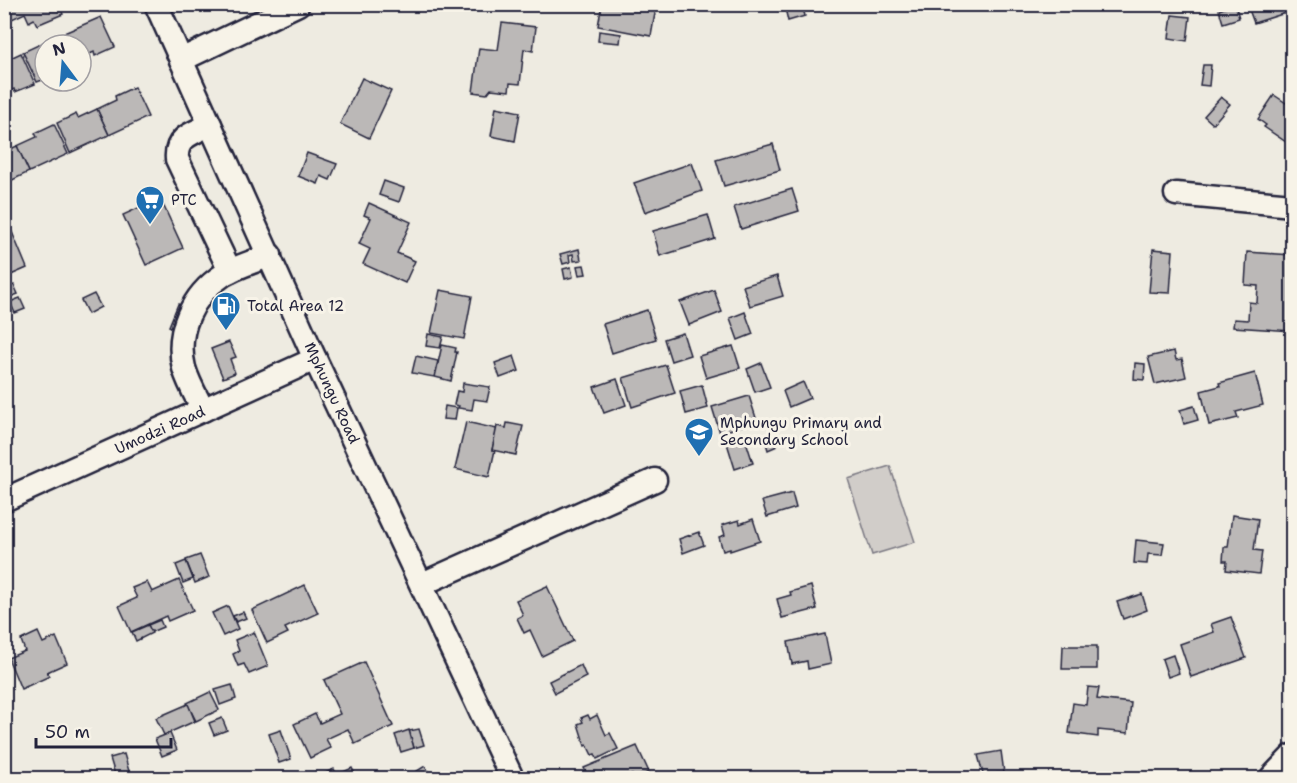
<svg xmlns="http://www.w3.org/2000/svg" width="1297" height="783" font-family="'Shantell Sans',sans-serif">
<rect width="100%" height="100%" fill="#eeebe1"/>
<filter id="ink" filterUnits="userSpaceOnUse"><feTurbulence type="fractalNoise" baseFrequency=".0167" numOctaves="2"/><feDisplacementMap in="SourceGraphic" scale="12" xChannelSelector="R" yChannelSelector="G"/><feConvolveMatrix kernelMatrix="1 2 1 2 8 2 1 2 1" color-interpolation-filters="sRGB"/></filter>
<g filter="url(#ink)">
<path fill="#d1cdc9" stroke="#7a7882" stroke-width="1.5" d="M890,466L915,542L872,555L848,479Z"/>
<g fill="#bbb8b7" stroke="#22223b" stroke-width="1.5">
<path d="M4,4H59L63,14L37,25L34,19L29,22L25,13L5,22L9,29L4,30Z"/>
<path d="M602,4H636L656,8L651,36L598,26Z"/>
<path d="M784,4H802L805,16L788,21Z"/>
<path d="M1235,4L1239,18L1223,23L1219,10Z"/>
<path d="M1247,4H1290L1292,11L1254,23Z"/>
<path d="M1172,15L1190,17L1187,41L1169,38Z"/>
<path d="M101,17L115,47L95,56L94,52L81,58V45H67L62,34Z"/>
<path d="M502,23L536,27L533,51L524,49L520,84L510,83L509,91L491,89L487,94L473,92L479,48L498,50Z"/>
<path d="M599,31L621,34L620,43L598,41Z"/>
<path d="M62,34L67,45H45V79L37,82L23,52Z"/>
<path d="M21,53L35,84L15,92L14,89L4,93V61Z"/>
<path d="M1203,65H1211L1209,86L1200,85Z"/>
<path d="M362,78L391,91L369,138L340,124Z"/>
<path d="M134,87L148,117L109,135L97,109L116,100L115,96Z"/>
<path d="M1274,95L1292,107V146L1264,127L1266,125L1258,119Z"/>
<path d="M1221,97L1230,104L1213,124L1204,116Z"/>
<path d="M496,107L520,112L515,141L491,136Z"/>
<path d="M97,109L109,135L70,153L57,123L76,114L78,118Z"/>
<path d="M54,124L68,154L29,172L17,146L37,137L35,133Z"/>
<path d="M773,144L780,170L724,186L716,160Z"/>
<path d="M17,146L29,172L4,184V152Z"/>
<path d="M307,153L337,164L330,180L321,176L318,184L298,176Z"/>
<path d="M692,163L702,191L645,212L634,183Z"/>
<path d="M384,181L404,188L399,202L379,195Z"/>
<path d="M792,189L799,211L741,229L734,207Z"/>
<path d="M160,198L183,248L146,265L123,215Z"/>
<path d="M369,203L411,222L397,253L415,261L405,283L363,264L370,249L359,244L371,218L364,215Z"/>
<path d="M708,215L715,239L660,256L653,231Z"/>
<path d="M12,232L27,268L4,278V235Z"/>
<path d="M579,249L581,260L574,261L573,254L569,255L570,262L563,264L560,254Z"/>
<path d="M1153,249L1173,251L1170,293L1149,292Z"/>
<path d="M1247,252L1292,255V331L1233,327L1234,319L1248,320L1249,302L1257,303L1258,286L1245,285Z"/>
<path d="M584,265L586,274L579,275L577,266Z"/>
<path d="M571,267L573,277L565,279L563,269Z"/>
<path d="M777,276L783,296L750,306L743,286Z"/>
<path d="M14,285L18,294L7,298L4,289Z"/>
<path d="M440,290L472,296L464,339L431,333Z"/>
<path d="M714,290L722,312L689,325L680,302Z"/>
<path d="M94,294L101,307L88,314L81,300Z"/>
<path d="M20,298L25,309L15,313L10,302Z"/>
<path d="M178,304L189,309L180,331L169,326Z"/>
<path d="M647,310L656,339L612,353L603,324Z"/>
<path d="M745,312L753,334L738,340L730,318Z"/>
<path d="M683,333L690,355L671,361L664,339Z"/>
<path d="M428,334L443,337L440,348L426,346Z"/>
<path d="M229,342L236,357L230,359L235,373L223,378L211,349Z"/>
<path d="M442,345L456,348L455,352H457L451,381L435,377Z"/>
<path d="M733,346L740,368L706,378L699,356Z"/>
<path d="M1174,351L1176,360L1182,359L1186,377L1155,384L1148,357Z"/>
<path d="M416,356L438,361L434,377L412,373Z"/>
<path d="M514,356L519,371L500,378L495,363Z"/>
<path d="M761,363L770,387L755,392L747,369Z"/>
<path d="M1135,363L1145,364L1144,380L1134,379Z"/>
<path d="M666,365L675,393L632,407L623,378Z"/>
<path d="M1255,373L1263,405L1236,412L1238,418L1209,425L1201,391L1220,386L1219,383Z"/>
<path d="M617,379L626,405L604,413L594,387Z"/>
<path d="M803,382L810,398L789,407L783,391Z"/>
<path d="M463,383L490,387L487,401L474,399L472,410L458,408L459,406L454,405L457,391L462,392Z"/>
<path d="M702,385L708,408L686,414L680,391Z"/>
<path d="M749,396L757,421L720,433L712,407Z"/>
<path d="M445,406L457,408L455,420L443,419Z"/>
<path d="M1194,406L1198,420L1184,424L1180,410Z"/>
<path d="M466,422L497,429L492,450H495L489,477L455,469Z"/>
<path d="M507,423L523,426L516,455L492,450L497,426L506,428Z"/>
<path d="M744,435L753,463L735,469L726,440Z"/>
<path d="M773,437L777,446L768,450L765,440Z"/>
<path d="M792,493L796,508L767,517L762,501Z"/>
<path d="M1232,515L1258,519L1254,550L1262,551L1259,574L1226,570L1227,561H1223L1224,547H1228Z"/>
<path d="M753,519L760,541L730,551V549L723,551L719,537L725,535L722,525L739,520L740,524Z"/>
<path d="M699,532L704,545L683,553L679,539Z"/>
<path d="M1136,540L1164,543L1162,555L1148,554L1147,564L1134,563Z"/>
<path d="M200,555L209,577L195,583L186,560Z"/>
<path d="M186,561L193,579L183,583L176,565Z"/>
<path d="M179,580L193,610L168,621L166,616L131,632L119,606L137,598L132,588L147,582L152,592Z"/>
<path d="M305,585L318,613L285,628L288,633L267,643L252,610Z"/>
<path d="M547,586L573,641L542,656L530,630L524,633L517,618L523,615L516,600Z"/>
<path d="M811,586L817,609L782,618L777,599L791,595L790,592Z"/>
<path d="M1142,594L1147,610L1123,619L1117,602Z"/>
<path d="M228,606L238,629L223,636L212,613Z"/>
<path d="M243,612L246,618L236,622L233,616Z"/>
<path d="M1231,617L1246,658L1191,677L1180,644L1214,632L1211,624Z"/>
<path d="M160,620L163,627L151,632L148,625Z"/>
<path d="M148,625L152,633L136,641L132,632Z"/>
<path d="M38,632L43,643L56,637L67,663L47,672L50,676L21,689L8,658L25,651L21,640Z"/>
<path d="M254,632L268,666L249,674L244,664L238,666L233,654L239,651L235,640Z"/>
<path d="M825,634L831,664L808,669L807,661L792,664L788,642Z"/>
<path d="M1063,646H1097V669H1062Z"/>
<path d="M1173,655L1179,673L1168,677L1162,659Z"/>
<path d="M364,662L393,726L355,744L348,729L326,739L331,748L310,758L294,724L315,714L320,723L340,714L324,680Z"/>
<path d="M581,665L586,677L555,693L549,681Z"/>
<path d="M232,685L236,699L220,705L215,690Z"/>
<path d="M1088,687L1099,688L1097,699L1131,703L1128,733L1098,730V737L1069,733L1073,703L1086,705Z"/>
<path d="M210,692L219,710L196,721L187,703Z"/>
<path d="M188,704L195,721L164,735L156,718Z"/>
<path d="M588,715L590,719L597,715L606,735L610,733L618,749L597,759L595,754L592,755L587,745L585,746L578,724L583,722L581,718Z"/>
<path d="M222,718L227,730L214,735L209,723Z"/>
<path d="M419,729L424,745L414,748L409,731Z"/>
<path d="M281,730L291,759L279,763L269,734Z"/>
<path d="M409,730L414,748L401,752L395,735Z"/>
<path d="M170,733L177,750L162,756L155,739Z"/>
<path d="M637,746L649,772L635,778L632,775L625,778H588L584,768Z"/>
<path d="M1001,751L1004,773H997L998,778H984L978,755Z"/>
<path d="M124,754L131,778H116L110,758Z"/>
<path d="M425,766L432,778H417L414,773Z"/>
<path d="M352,768L357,778H315L334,769L337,775Z"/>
<path d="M407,772L410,778H396L395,777Z"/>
</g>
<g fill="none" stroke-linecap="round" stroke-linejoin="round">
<g stroke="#22223b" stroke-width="27">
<g id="minor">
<path d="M156,4L315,359L512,778"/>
<path d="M181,60L298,4"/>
<path d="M210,125C193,133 175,137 177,159L230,271"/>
<path d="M1176,194L1292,205"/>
<path d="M203,410C196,396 188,382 184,368C175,332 192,295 223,275C237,266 254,262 270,255"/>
<path d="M4,500L315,359"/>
<path d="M422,584L655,480"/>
<path d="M1271,778L1292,756"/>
</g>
</g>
<use href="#minor" stroke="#f7f3e8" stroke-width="22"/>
</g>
</g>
<defs>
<g id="supermarket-pin" transform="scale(1.5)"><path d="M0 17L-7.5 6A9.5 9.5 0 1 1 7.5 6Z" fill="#1f6fb2" stroke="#f7f3e8"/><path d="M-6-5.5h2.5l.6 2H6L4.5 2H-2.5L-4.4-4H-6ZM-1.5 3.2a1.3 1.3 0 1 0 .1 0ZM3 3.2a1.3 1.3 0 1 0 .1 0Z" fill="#fff"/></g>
<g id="fuel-pin" transform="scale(1.5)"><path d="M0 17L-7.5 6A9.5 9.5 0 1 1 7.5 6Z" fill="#1f6fb2" stroke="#f7f3e8"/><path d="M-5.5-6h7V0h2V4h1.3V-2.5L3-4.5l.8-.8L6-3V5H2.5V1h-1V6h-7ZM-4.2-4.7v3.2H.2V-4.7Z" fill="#fff"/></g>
<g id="school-pin" transform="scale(1.5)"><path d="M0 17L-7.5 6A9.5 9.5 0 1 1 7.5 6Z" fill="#1f6fb2" stroke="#f7f3e8"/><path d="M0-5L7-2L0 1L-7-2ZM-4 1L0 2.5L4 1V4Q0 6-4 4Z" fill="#fff"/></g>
</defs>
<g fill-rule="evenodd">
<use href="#supermarket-pin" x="150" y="200"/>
<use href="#fuel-pin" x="226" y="306"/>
<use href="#school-pin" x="699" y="432"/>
</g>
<g text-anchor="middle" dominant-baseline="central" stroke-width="6" stroke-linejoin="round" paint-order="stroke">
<g font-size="15" fill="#22223b" stroke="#f7f3e8" text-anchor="start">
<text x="171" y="200">PTC</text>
<text x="247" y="306">Total Area 12</text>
<text x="720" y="423">Mphungu Primary and<tspan x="720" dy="17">Secondary School</tspan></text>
</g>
<g font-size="15" fill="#22223b" stroke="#f7f3e8">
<text transform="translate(332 393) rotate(65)">Mphungu Road</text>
<text transform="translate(160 430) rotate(-24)">Umodzi Road</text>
</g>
</g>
<rect width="1297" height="783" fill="none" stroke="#f7f3e8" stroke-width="24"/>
<rect x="12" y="12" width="1273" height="759" fill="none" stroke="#22223b" stroke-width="2" filter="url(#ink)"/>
<g transform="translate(63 63) rotate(344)"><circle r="28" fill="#f7f3e8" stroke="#a29fa3" stroke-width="1.5"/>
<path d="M0-4.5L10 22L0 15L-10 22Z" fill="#1f6fb2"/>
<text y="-9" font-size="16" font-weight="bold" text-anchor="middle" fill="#22223b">N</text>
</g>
<path d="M36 738v9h135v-9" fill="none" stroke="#22223b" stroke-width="3"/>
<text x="45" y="738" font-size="18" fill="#22223b" stroke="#f7f3e8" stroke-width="4.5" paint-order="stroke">50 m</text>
</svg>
